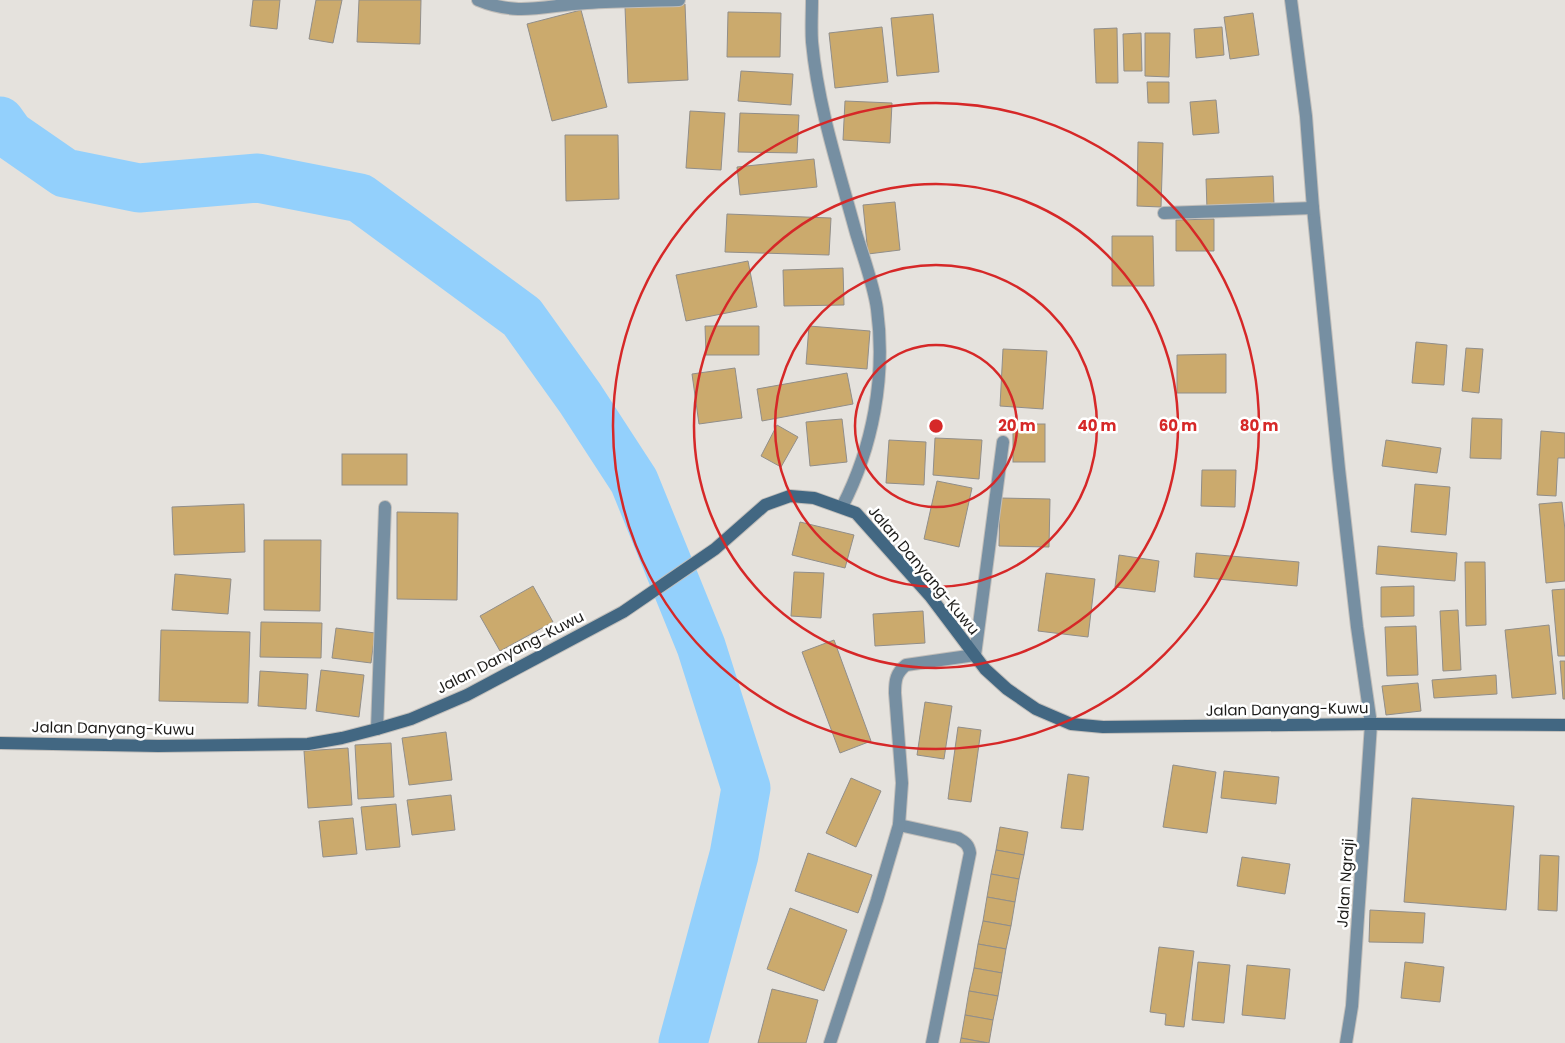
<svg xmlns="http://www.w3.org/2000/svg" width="1565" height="1043" font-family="Poppins,sans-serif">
<rect width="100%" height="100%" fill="#e5e2dd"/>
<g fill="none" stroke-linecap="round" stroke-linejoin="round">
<path stroke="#93d0fc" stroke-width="49" d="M0,121L10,135L65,173L139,188L258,178L360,198L522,317L580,398L634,481L701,646L746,788L734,855L683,1043"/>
</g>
<g fill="#cbaa6d" stroke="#918e8a">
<path d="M253,0H280L277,29L250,26Z"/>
<path d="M316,0H342L333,43L309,39Z"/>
<path d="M359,0H421L420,44L357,42Z"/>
<path d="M685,4L688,80L628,83L625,7Z"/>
<path d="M581,10L607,107L552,121L527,24Z"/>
<path d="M728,12L781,13L780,57H727Z"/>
<path d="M1253,13L1259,55L1230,59L1224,17Z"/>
<path d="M933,14L939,72L897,76L891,18Z"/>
<path d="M882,27L888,82L835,88L829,33Z"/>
<path d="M1222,27L1224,55L1196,58L1194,29Z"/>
<path d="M1117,28L1118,83H1096L1094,29Z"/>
<path d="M1141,33L1142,71H1124L1123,34Z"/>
<path d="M1145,33H1170L1169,77L1145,76Z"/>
<path d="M741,71L793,74L791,105L738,101Z"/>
<path d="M1147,82H1169V103H1148Z"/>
<path d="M1216,100L1219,133L1193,135L1190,102Z"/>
<path d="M845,101L892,103L890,143L843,140Z"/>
<path d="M690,111L725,113L721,170L686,168Z"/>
<path d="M740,113L799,115L797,153L738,152Z"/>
<path d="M565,135H618L619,199L566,201Z"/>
<path d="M1138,142L1163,143L1161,207L1137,206Z"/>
<path d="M814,159L817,187L740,195L737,167Z"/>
<path d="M1273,176L1274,205L1207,209L1206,179Z"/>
<path d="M895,202L900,250L868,254L863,205Z"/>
<path d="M727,214L831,218L829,255L725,252Z"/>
<path d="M1214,219V251H1176V220Z"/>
<path d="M1112,236H1153L1154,286H1112Z"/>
<path d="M748,261L757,307L686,321L676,275Z"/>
<path d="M843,268L844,305L784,306L783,270Z"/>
<path d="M705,326H759V355H706Z"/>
<path d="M809,326L870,331L867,369L806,364Z"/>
<path d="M1416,342L1447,345L1444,385L1412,383Z"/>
<path d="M1466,348L1483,349L1479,393L1462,391Z"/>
<path d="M1003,349L1047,351L1043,409L1000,406Z"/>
<path d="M1226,354V393H1177V355Z"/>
<path d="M735,368L742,418L699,424L692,374Z"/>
<path d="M847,373L853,404L762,421L757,389Z"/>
<path d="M1472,418L1502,419L1501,459L1470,458Z"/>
<path d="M842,419L847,462L810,466L806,422Z"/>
<rect x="1013" y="424" width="32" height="38"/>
<path d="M777,425L798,437L781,467L761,456Z"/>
<path d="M1541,431L1565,433V458H1558L1556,496L1537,495Z"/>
<path d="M935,438L982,440L979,479L933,475Z"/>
<path d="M889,440L926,442L924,485L886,483Z"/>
<path d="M1386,440L1441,448L1437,473L1382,466Z"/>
<rect x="342" y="454" width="65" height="31"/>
<path d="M1202,470H1236L1235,507L1201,506Z"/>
<path d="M937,481L972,488L959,547L924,539Z"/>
<path d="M1415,484L1450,487L1446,535L1411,532Z"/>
<path d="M1000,498L1050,499L1049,547L999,546Z"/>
<path d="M1562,502L1565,530V581L1546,583L1539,504Z"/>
<path d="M244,504L245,552L174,555L172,507Z"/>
<path d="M397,512L458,513L457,600L397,599Z"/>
<path d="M800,522L854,535L845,568L792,555Z"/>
<path d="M264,540H321L320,611L264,610Z"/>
<path d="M1378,546L1457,553L1455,581L1376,574Z"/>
<path d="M1196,553L1299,562L1297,586L1194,577Z"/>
<path d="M1119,555L1159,561L1155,592L1115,587Z"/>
<path d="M1465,562H1485L1486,625L1466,626Z"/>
<path d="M794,572L824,573L821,618L791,616Z"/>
<path d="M1046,573L1095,579L1088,637L1038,631Z"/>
<path d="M175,574L231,579L228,614L172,610Z"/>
<path d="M533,586L553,622L500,651L480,616Z"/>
<path d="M1414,586V616L1381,617V587Z"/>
<path d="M1565,589V656H1558L1552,590Z"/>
<path d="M1458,610L1461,670L1443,671L1440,611Z"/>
<path d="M923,611L925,643L875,646L873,614Z"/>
<path d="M261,622L322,623L321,658L260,657Z"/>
<path d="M1549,625L1556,694L1512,698L1505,630Z"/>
<path d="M1416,626L1418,675L1387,676L1385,627Z"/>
<path d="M336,628L375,633L371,663L332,658Z"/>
<path d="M161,630L250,632L248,703L159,701Z"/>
<path d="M834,640L871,741L840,753L802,652Z"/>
<path d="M1560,661H1565V699H1563Z"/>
<path d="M321,670L364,675L359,717L316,711Z"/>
<path d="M260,671L308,674L306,709L258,706Z"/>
<path d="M1496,675L1497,694L1434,698L1432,680Z"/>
<path d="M1418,683L1421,711L1386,715L1382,686Z"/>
<path d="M925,702L952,706L944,759L917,755Z"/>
<path d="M958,727L981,730L971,802L948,799Z"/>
<path d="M446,732L452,780L409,785L402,738Z"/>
<path d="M391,743L394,797L358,799L355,745Z"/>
<path d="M348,748L352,805L308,808L304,751Z"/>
<path d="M1173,765L1216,772L1207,833L1163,827Z"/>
<path d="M1224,771L1279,777L1276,804L1221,798Z"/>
<path d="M1068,774L1089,777L1083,830L1061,828Z"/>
<path d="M851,778L881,791L856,847L826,833Z"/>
<path d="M451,795L455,830L412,835L407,800Z"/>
<path d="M1412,798L1514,806L1506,910L1404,902Z"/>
<path d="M396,804L400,847L366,850L361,807Z"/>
<path d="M353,818L357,854L323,857L319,821Z"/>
<path d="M1000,827L1028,832L1024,855L996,850Z"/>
<path d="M996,850L1024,855L1019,879L991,874Z"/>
<path d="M808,853L872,875L858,913L795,891Z"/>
<path d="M1540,855L1559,856L1557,911L1538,910Z"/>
<path d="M1242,857L1290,864L1285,894L1237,886Z"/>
<path d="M991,874L1019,879L1015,902L987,897Z"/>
<path d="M987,897L1015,902L1011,926L983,921Z"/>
<path d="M790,908L847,930L824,991L767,969Z"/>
<path d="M1370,910L1425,913L1423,943L1369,942Z"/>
<path d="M983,921L1011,926L1006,949L978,944Z"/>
<path d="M978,944L1006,949L1002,973L974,968Z"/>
<path d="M1159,947L1194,951L1184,1027L1165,1025L1166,1014L1150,1012Z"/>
<path d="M1198,962L1230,965L1224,1023L1192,1020Z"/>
<path d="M1405,962L1444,967L1440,1002L1401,998Z"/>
<path d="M1247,965L1290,969L1285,1019L1242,1015Z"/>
<path d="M974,968L1002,973L998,996L969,991Z"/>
<path d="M772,989L818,1000L806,1043H758Z"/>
<path d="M969,991L998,996L993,1020L965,1015Z"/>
<path d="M965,1015L993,1020L989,1043L961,1038Z"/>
<path d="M961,1038L987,1043H960Z"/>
</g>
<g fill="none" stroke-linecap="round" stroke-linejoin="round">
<g stroke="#c1beba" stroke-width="14">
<g id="minor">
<path d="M478,0C519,17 546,5 587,3C618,1 649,1 679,0"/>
<path d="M812,0C812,14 811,28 812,42C818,107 839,170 856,233C863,256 874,286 877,309C886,377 873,447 842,507"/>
<path d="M1291,0L1306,116L1313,208L1339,469L1357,627L1371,724L1352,1006L1346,1043"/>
<path d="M1164,213L1313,208"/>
<path d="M377,729L385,507"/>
<path d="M899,825L958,838C965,842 969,845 970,853L932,1043"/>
<path d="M830,1043L877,900L899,825L902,783L895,693C895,680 896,673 906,665L975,655L1003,442"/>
</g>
</g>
<g stroke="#c1beba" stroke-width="14">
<path id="secondary" d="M0,743L158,746L308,744L342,738L377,729L411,719L467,695L623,612L715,549L765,505L790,496L814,498L856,513L930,596L985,669L1007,689L1036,709L1071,724L1103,727L1371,724L1565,725"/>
</g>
<use href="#minor" stroke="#768fa2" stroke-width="12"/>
<use href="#secondary" stroke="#426782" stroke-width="12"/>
</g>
<g fill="none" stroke="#d62828" stroke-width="2.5">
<circle cx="936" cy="426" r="81"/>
<circle cx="936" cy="426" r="161"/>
<circle cx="936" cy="426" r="242"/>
<circle cx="936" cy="426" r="323"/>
</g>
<g text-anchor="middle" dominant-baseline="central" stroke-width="5" stroke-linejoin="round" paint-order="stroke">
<g font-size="15" fill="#1c1b19" stroke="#fff">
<text transform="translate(924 570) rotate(50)">Jalan Danyang-Kuwu</text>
<text transform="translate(510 652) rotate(-27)">Jalan Danyang-Kuwu</text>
<text transform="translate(1287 709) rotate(-1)">Jalan Danyang-Kuwu</text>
<text transform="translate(113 728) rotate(1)">Jalan Danyang-Kuwu</text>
<text transform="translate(1345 883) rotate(-86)">Jalan Ngraji</text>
</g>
</g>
<circle cx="936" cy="426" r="8" fill="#d62828" stroke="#fff" stroke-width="2.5"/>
<g font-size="15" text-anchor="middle" font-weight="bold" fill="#d62828" stroke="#fff" stroke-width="5" stroke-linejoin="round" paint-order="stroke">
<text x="1017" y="431">20 m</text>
<text x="1097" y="431">40 m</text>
<text x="1178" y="431">60 m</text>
<text x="1259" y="431">80 m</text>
</g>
</svg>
